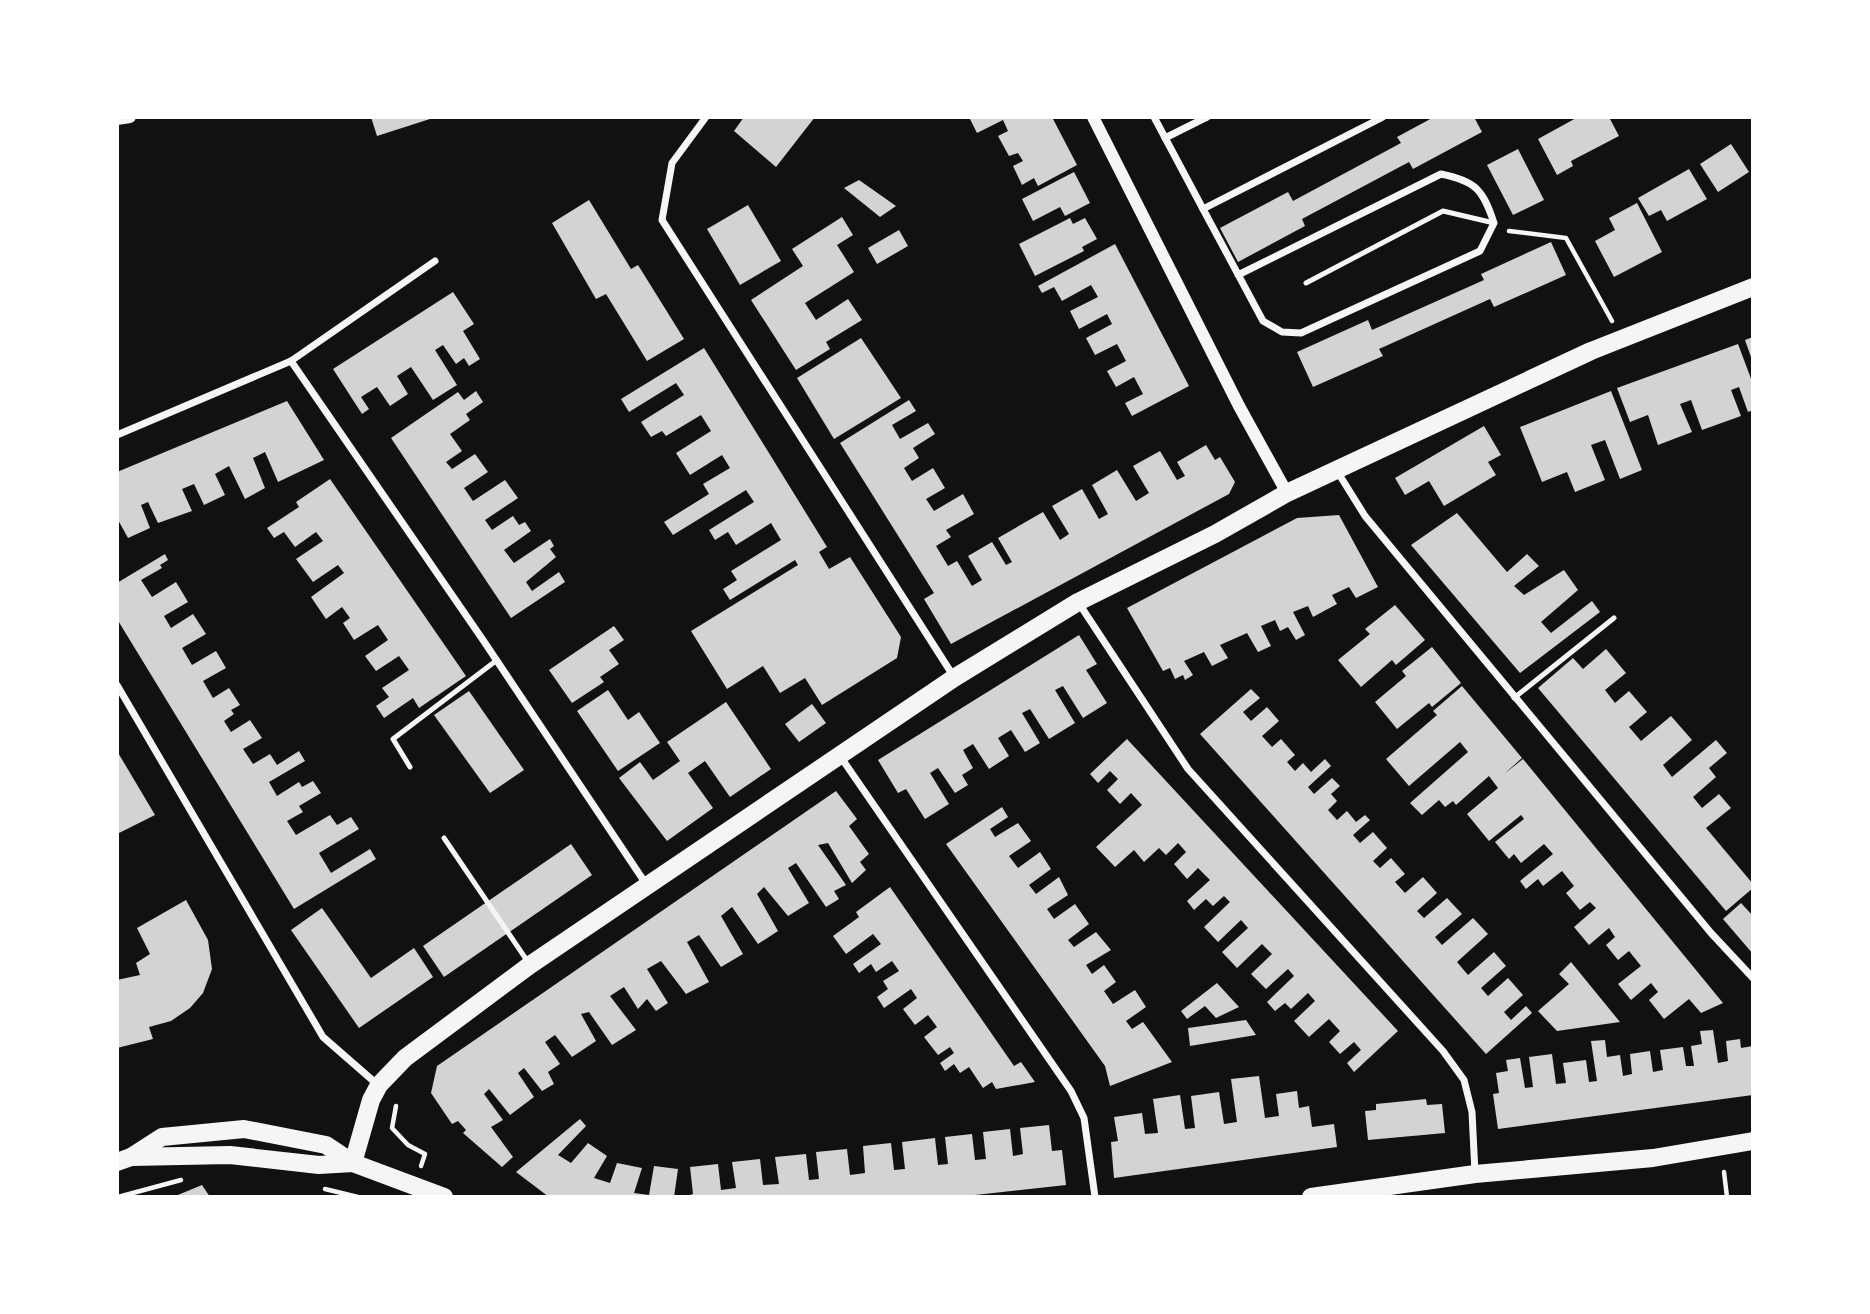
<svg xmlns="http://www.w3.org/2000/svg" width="1870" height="1314" font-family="'Nunito Sans',sans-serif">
<rect width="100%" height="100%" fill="#111"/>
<g fill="#d3d3d3">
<path d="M371,117H433V118L377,136Z"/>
<path d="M744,117H815L776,167L734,131Z"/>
<path d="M969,117H1052L1077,165L1038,186L1034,178L1022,185L1013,166L1023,161L1018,153L1009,156L998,136L1008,131L1003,120L977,133Z"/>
<path d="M1434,117H1474L1482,132L1413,169L1409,162L1302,219L1305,226L1238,262L1220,228L1288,192L1293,201L1401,143L1397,137Z"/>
<path d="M1578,117H1609L1619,136L1571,161L1573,166L1557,175L1538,139Z"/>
<path d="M1731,144L1749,172L1718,192L1700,164Z"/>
<path d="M1518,149L1544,200L1513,215L1487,165Z"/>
<path d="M1689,169L1707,199L1667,221L1661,210L1649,216L1638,198Z"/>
<path d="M1074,172L1090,203L1065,216L1060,207L1033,221L1022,199Z"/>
<path d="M859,180L896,206L880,217L844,188Z"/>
<path d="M589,200L631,269L638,265L684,339L647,361L606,294L596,299L552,223Z"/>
<path d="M1637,203L1662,252L1614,277L1595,241L1615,230L1609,218Z"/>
<path d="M748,205L781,261L740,285L707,229Z"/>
<path d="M842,217L853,235L837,245L854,272L805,303L816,320L848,299L862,320L826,342L830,349L796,370L751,300L803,266L792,249Z"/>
<path d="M1070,218L1073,224L1085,218L1097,239L1082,247L1084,251L1035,276L1019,244Z"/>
<path d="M899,230L908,246L877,264L868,248Z"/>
<path d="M1551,242L1566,275L1494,307L1490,299L1379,349L1383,356L1313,387L1297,352L1368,320L1372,330L1484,280L1481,274Z"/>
<path d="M1115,244L1189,386L1132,416L1125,403L1143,394L1134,377L1116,387L1107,371L1126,361L1117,344L1095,355L1086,338L1112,324L1107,314L1079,329L1070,311L1098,297L1091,285L1062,301L1054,287L1042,293L1038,286Z"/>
<path d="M453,292L474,324L463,331L480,359L469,366L464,358L456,364L443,345L435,350L457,385L433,400L411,367L397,376L408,394L390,406L377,387L361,397L369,409L362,414L333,369Z"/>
<path d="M1753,337V360H1752L1745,340Z"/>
<path d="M861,338L901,398L834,439L797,378Z"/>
<path d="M1738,344L1753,384V410L1748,412L1739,387L1731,390L1741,416L1702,430L1691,400L1680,404L1692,432L1658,445L1648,415L1630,422L1617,388Z"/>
<path d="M704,348L827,547L819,552L829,569L850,557L901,637L897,658L822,705L805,678L780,693L763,666L727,689L691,631L798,565L795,560L730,600L723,589L737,580L731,571L781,540L771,523L736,545L728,532L715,540L709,530L754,502L746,490L673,535L664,522L709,494L703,484L730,468L722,455L690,475L676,453L711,431L701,415L666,436L662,431L651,437L641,422L684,395L676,383L629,412L621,399Z"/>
<path d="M476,391L483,402L466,414L470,420L450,434L462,451L446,462L452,469L475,454L488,472L464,488L473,501L505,480L518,498L485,520L492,530L513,516L519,525L525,522L531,531L504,550L514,563L550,539L554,546L550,549L556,557L526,582L532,591L559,572L565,582L511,618L391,438L458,392L464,400Z"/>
<path d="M1611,391L1642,470L1620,479L1605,440L1591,445L1605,480L1575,492L1567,472L1542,482L1520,427Z"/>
<path d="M909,400L916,411L892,425L900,439L928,423L935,434L913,448L919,458L904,468L912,481L933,468L945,488L926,499L934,511L963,494L974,514L946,530L951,537L936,546L948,566L957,561L972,586L982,580L968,556L992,542L1006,565L1012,562L998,538L1043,512L1060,540L1069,534L1052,506L1082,489L1099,519L1108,514L1092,485L1117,470L1136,501L1149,493L1133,466L1160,451L1177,480L1185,476L1177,462L1206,445L1215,460L1220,457L1235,482L1229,494L951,644L924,599L934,593L840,443Z"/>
<path d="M287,401L324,460L278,482L265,452L253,458L265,488L245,499L229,466L215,474L225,495L204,505L194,484L182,489L192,511L158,523L148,502L141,505L150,528L128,538L117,518V472Z"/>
<path d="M1484,426L1501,455L1488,462L1496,475L1444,506L1429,481L1405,495L1395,478Z"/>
<path d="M330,479L466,676L419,708L413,698L384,718L376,706L389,697L382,688L409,670L399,656L376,671L365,656L388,640L378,625L354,640L343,623L350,618L342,607L326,619L311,597L344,573L338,565L313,582L296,559L323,541L316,532L295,547L284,532L274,538L267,528L299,507L296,502Z"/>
<path d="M1457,513L1507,572L1527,554L1539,566L1514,586L1524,595L1564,570L1578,590L1541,622L1551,633L1592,601L1600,612L1520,673L1411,545Z"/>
<path d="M1339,515L1378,587L1356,598L1349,587L1332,595L1337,604L1313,617L1308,606L1293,612L1305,635L1296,640L1288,627L1280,631L1275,620L1261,626L1271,646L1258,652L1247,633L1220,645L1228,658L1212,666L1204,652L1184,661L1193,675L1185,680L1183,675L1175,679L1170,668L1163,671L1127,608L1297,518Z"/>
<path d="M165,554L168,560L160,565L162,568L141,580L152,597L176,582L188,602L164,616L171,628L193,614L206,634L182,648L192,665L216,651L226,668L203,681L213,698L229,688L240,705L231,710L234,714L224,721L231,732L250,720L262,738L243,749L253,764L270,754L277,765L299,751L305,761L269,782L277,796L299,782L302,787L313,781L321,793L299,806L303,812L287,821L296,835L330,815L337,825L351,817L359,829L319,853L331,873L370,849L376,859L294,909L117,619V583Z"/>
<path d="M1395,605L1425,640L1396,665L1392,660L1361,687L1338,660L1370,634L1365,629Z"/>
<path d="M614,626L624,640L609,650L619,664L600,677L604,682L572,703L549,670Z"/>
<path d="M1079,635L1097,664L1086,670L1107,703L1083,718L1063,686L1055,690L1075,723L1049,739L1030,709L1022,713L1040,743L1025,752L1011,730L998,738L1009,756L989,769L973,744L963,750L973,768L962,775L968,785L955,793L938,768L930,773L949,804L925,819L906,789L898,793L878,760Z"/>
<path d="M1432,647L1461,683L1432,707L1429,703L1397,729L1375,702L1406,676L1402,671Z"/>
<path d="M1606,649L1626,673L1605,690L1615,703L1629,691L1647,712L1629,727L1641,741L1671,716L1692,740L1663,765L1672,777L1716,740L1727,753L1709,768L1716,777L1693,797L1702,808L1719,794L1731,808L1706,828L1753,884V888L1726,911L1538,688L1573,658L1583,669Z"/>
<path d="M1462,686L1522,758L1504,774L1523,759L1723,1003L1701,1013L1689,999L1664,1019L1649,1000L1658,992L1651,983L1631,1000L1618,984L1641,966L1629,951L1618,960L1606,945L1615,937L1609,928L1589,945L1574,927L1596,908L1590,902L1580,910L1566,893L1574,886L1562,871L1543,886L1538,879L1526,889L1520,881L1553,854L1544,844L1521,863L1514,854L1509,859L1495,842L1524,819L1521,815L1489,841L1467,814L1498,788L1489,776L1456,805L1453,801L1445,807L1439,800L1422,815L1410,803L1468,752L1460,742L1409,786L1386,759L1437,715L1433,711Z"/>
<path d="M1251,689L1260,698L1243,712L1251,721L1267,707L1279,721L1262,736L1272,747L1281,739L1295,755L1287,762L1295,771L1303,763L1311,772L1325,759L1331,766L1308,787L1314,794L1332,778L1340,786L1331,794L1337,801L1328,810L1337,820L1347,811L1356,822L1365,815L1370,820L1353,835L1360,843L1373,832L1387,848L1373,861L1380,868L1391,858L1405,874L1395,882L1405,893L1423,877L1437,893L1417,911L1424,918L1447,898L1462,914L1435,937L1442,945L1473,918L1488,934L1457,962L1468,975L1494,952L1506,966L1481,988L1488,996L1508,978L1523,995L1504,1012L1511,1020L1526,1006L1532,1013L1486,1054L1200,734Z"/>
<path d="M608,690L628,720L639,712L660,743L618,771L577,711Z"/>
<path d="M469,691L524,770L490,793L434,715Z"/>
<path d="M726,702L771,769L730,797L705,761L688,773L713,808L667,841L619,778L640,762L653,780L680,761L667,742Z"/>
<path d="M812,704L826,723L799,742L785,724Z"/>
<path d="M1127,739L1398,1031L1354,1072L1347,1063L1361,1050L1354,1042L1340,1054L1329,1042L1340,1031L1329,1019L1309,1037L1294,1021L1315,1001L1308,993L1291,1009L1285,1003L1275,1011L1267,1002L1294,976L1288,969L1266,989L1251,974L1272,954L1262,944L1237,968L1222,952L1248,928L1241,920L1218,942L1204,927L1230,902L1224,896L1213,906L1206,899L1194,910L1187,901L1210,880L1198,868L1187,879L1174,864L1186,852L1178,843L1166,855L1159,848L1144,862L1134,850L1115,867L1096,847L1142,805L1131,793L1120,804L1107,790L1118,779L1110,771L1098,783L1090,774Z"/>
<path d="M117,751L155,815L117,834Z"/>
<path d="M836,791L857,819L849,826L869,854L860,862L866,870L852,883L828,843L818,845L846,885L834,891L839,899L826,907L796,863L788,868L809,903L788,916L764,887L757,894L778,931L758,944L732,907L721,916L743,954L721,967L699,935L687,942L709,982L686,994L661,961L647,969L668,1003L656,1011L647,999L638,1009L624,987L610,996L636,1030L612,1045L589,1012L581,1014L596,1041L572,1057L555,1035L545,1042L560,1064L548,1072L554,1084L542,1091L524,1068L518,1073L534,1097L510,1115L489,1089L484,1094L503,1120L491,1127L513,1157L502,1167L463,1133L466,1130L458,1121L452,1124L431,1093L437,1066Z"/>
<path d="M1002,807L1008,817L990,829L995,837L1018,823L1031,841L1009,856L1018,868L1040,852L1051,869L1029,885L1036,894L1059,877L1068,895L1047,909L1054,919L1075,904L1089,924L1068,940L1074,947L1096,932L1111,950L1086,965L1092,974L1104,965L1116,982L1104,991L1113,1004L1135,990L1146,1007L1126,1021L1132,1029L1143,1022L1172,1062L1110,1086L1105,1066L946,844Z"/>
<path d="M571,844L592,875L444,977L423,946Z"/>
<path d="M890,887L1014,1066L1021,1062L1035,1082L996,1089L992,1082L983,1088L969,1067L960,1073L954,1064L945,1071L940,1063L954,1053L950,1047L938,1055L924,1037L937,1027L928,1015L915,1025L903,1009L917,998L911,989L884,1008L877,997L888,989L883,981L899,971L892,961L876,972L871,964L859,973L853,964L881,944L873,934L846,954L833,936L859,917L856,912Z"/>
<path d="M186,900L208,940L212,969L203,993L190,1008L171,1021L149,1027L153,1039L117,1048V980L140,975L136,963L150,954L137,928Z"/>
<path d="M1741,903L1753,916V954L1723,919Z"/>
<path d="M322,908L371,978L414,948L433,977L359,1028L291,930Z"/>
<path d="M1571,962L1620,1022L1557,1031L1538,1011L1569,984L1559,974Z"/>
<path d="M1217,983L1239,1007L1216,1018L1205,1006L1187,1019L1181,1011Z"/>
<path d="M1246,1020L1256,1035L1190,1046L1188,1028Z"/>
<path d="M1713,1030L1718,1063L1728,1061L1726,1041L1740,1039L1741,1048L1753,1046V1095L1498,1129L1493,1094L1499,1093L1496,1073L1508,1071L1506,1060L1520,1058L1525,1088L1533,1087L1529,1057L1552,1054L1556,1084L1566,1083L1563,1063L1586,1060L1589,1082L1597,1081L1591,1041L1605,1040L1607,1057L1620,1055L1623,1076L1632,1074L1630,1054L1650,1051L1653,1072L1663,1070L1660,1050L1683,1047L1686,1066H1694L1691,1046L1702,1044L1700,1031Z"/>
<path d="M1259,1076L1265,1118L1279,1116L1276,1094L1297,1091L1299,1108L1309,1106L1312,1127L1334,1124L1337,1147L1114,1178L1111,1142L1118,1141L1114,1117L1142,1113L1145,1134L1158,1133L1153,1099L1180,1095L1185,1129L1195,1128L1191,1096L1219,1092L1224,1124L1237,1122L1231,1079Z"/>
<path d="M1426,1099L1427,1105L1442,1104L1445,1133L1368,1140L1365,1111L1376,1110V1104Z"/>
<path d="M580,1119L586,1126L558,1155L571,1163L588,1143L607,1156L594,1178L610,1183L617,1163L642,1168L634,1193L649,1195L654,1166L678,1169L674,1197H549L516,1172Z"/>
<path d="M1049,1125L1052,1151L1062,1150L1066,1185L957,1197H684L693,1194L690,1167L718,1164L721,1190L736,1188L732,1162L760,1159L763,1185L779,1184L775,1157L806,1154L809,1180L819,1179L816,1152L847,1149L850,1175L865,1173L863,1146L891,1143L894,1170L905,1169L902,1142L935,1138L938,1165L948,1164L945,1137L972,1134L975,1160L986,1159L983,1132L1010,1129L1013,1156L1023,1154L1020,1128Z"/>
<path d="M202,1185L210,1197H173Z"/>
</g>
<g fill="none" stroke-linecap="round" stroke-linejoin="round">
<g stroke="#f5f5f5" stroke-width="4.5">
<path d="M1509,231L1566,238L1612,321"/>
<path d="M396,1106L392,1128L408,1145L425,1154L421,1166"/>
<path d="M1724,1172L1727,1197"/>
<path d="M325,1189L358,1197"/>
<path d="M118,1197L181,1180"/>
</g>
<g stroke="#f5f5f5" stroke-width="5">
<path d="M1306,283L1443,211L1494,223"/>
<path d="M1514,698L1614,618"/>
<path d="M410,767L393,739L497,660"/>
<path d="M444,838L528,962"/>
</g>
<g stroke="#f5f5f5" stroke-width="7">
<path d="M706,117L672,163L662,220L954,677"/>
<path d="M1154,117L1203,209L1383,117"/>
<path d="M1165,138L1207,117"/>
<path d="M1203,209L1263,321L1282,332L1301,333L1480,251L1494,223C1483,190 1476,181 1441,174L1238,275"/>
<path d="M291,361L483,640L646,884"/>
<path d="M117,435L291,361L435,261"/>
<path d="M1337,471L1365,516L1711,933L1753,978"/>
<path d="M1078,602L1188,769L1443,1051L1464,1080L1472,1112L1475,1173"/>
<path d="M117,685L323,1037L378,1085"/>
<path d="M840,756L1071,1091L1084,1118L1095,1197"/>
</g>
<g stroke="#f5f5f5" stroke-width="12">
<path d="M1093,117L1239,406L1287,493"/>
<path d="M117,119L130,117"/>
</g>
<g stroke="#f5f5f5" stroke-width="18">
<path d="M131,1157L162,1137L244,1129L326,1145L353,1163L444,1197"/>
<path d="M117,1162L131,1157L230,1155L319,1165L353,1163"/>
<path d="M353,1163L371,1100L379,1085L405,1058L530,965L954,678L1078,602L1215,534L1287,493L1591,351L1753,287"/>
<path d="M1311,1197L1475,1174L1653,1158L1753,1141"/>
</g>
</g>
<rect width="1870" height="1314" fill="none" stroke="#ffffff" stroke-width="238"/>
</svg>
